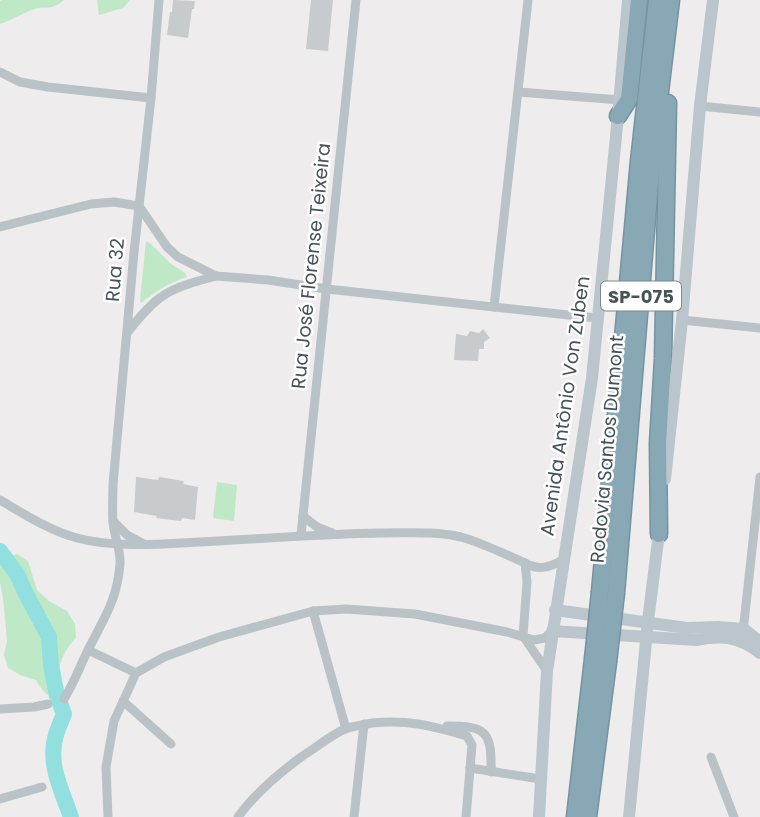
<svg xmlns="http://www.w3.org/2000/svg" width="760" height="817" font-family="Poppins,sans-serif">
<rect width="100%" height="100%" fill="#efeced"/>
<g fill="#bfe8c6">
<path d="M2,0H64C49,13 44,4 32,10C21,14 12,20 0,24V1Z"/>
<path d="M97,0H130L123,8L99,15Z"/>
<path d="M146,241L151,244L170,263L186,274L187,277C170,282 155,292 141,303L140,300Z"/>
<path d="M217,482L237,485L234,521L213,518Z"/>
<path d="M17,554L28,561L37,590L49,601L67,611L75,624L76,638C58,657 56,674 61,700C48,699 42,690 36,680L20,675L8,668L4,655L7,641L3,598L0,582V563L2,559Z"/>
</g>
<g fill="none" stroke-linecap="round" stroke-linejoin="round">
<path stroke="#91e0df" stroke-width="16" d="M0,551L17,574L25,592L49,637L51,665L57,696L64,714C61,721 58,728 56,735C47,763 62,791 71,817"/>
</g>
<g fill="#c7cbcd">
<path d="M173,0L195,1L194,9H192L188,38L167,35L170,12H172Z"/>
<path d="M311,0H333L328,51L306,49Z"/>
<path d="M483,329L490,338L484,342V349H479L478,361L454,360L456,334L467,336L470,331L479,333Z"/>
<path d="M136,477L158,480L159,477L184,481L183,484L198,487L195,520L182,518L181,521L172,520L156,518L157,516L134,512Z"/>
</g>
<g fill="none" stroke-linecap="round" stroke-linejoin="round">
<g stroke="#7593a1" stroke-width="19">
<g id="highway">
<path d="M618,116L629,99L639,0"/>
<path d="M659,534L658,443L663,359L668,103"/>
<path d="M600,592L639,161L657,0"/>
<path d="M616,593L652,158L671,0"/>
<path d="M575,817L593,659"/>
<path d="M588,817L608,662"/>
</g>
</g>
<g stroke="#b9c3c7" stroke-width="9">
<path d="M0,72L20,82L48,87L151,98"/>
<path d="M519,92L620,100"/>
<path d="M700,106L760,112"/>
<path d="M0,227L91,204L114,202L139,206L167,247L178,257L216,276C168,289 158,293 127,333"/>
<path d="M216,276L268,280L327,289L597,318"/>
<path d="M494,307L528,0"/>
<path d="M682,320L760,328"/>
<path d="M0,500C24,514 50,531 77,538C114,548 161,544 199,542C260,539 320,534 381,533C408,533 435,531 461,537C483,543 504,554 525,563L527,582L523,636"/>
<path d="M303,516L317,527L332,533"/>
<path d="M113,521L127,535L142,543"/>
<path d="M301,535L356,0"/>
<path d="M525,563C539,571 550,567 563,560"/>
<path d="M313,611L346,729"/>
<path d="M743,632L760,477"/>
<path d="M523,636L547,671"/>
<path d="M88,650L136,673"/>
<path d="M64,699C74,683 80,666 88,650C104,618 117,601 120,564C121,550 114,536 113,522C112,509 113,496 113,484L134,252L151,98L159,0"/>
<path d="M123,701L171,744"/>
<path d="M0,709L34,707L48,704"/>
<path d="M447,726C486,726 492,731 491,772"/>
<path d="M711,757L734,817"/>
<path d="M470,768L540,779"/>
<path d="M0,799L42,787"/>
<path d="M108,817L106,767L114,721L136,673L164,657L219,637L313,611L346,609L415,614L507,632L534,640L545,638L552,631"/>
<path d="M238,817C256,792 279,773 304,755C317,747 331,735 345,729C353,726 363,725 372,723C406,719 433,726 467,736L472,745L466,817"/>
<path d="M354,817L364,724"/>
</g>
<g stroke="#bac6cc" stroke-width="12">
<path d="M665,479L682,320L700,106L713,0"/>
<path d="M555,610L687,628L718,627L744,629L760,642"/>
<path d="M552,631L696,640C721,635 739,636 760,653"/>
<path d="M539,817L547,671L592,378L618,116L628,0"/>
<path d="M629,817L648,621L660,525"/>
</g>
<use href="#highway" stroke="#89a8b5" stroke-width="16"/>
<g stroke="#7593a1" stroke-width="19" stroke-linecap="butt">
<g id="highway-bridge">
<path d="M593,659L600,592"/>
<path d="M608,662L616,593"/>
</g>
</g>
<use href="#highway-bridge" stroke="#89a8b5" stroke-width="16"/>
</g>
<g text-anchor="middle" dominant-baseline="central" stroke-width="5" stroke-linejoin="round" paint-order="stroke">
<rect fill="#fff" stroke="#7e8789" stroke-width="2" x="601" y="281.5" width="80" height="29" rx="5"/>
<g font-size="18" font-weight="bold" fill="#475357">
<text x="641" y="296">SP-075</text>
</g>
<g font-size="19" fill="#475357" stroke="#fff">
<text transform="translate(311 266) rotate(-84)">Rua José Florense Teixeira</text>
<text transform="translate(115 270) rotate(-85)">Rua 32</text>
<text transform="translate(565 406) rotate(-82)">Avenida Antônio Von Zuben</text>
<text transform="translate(607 449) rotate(-85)">Rodovia Santos Dumont</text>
</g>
</g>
</svg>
